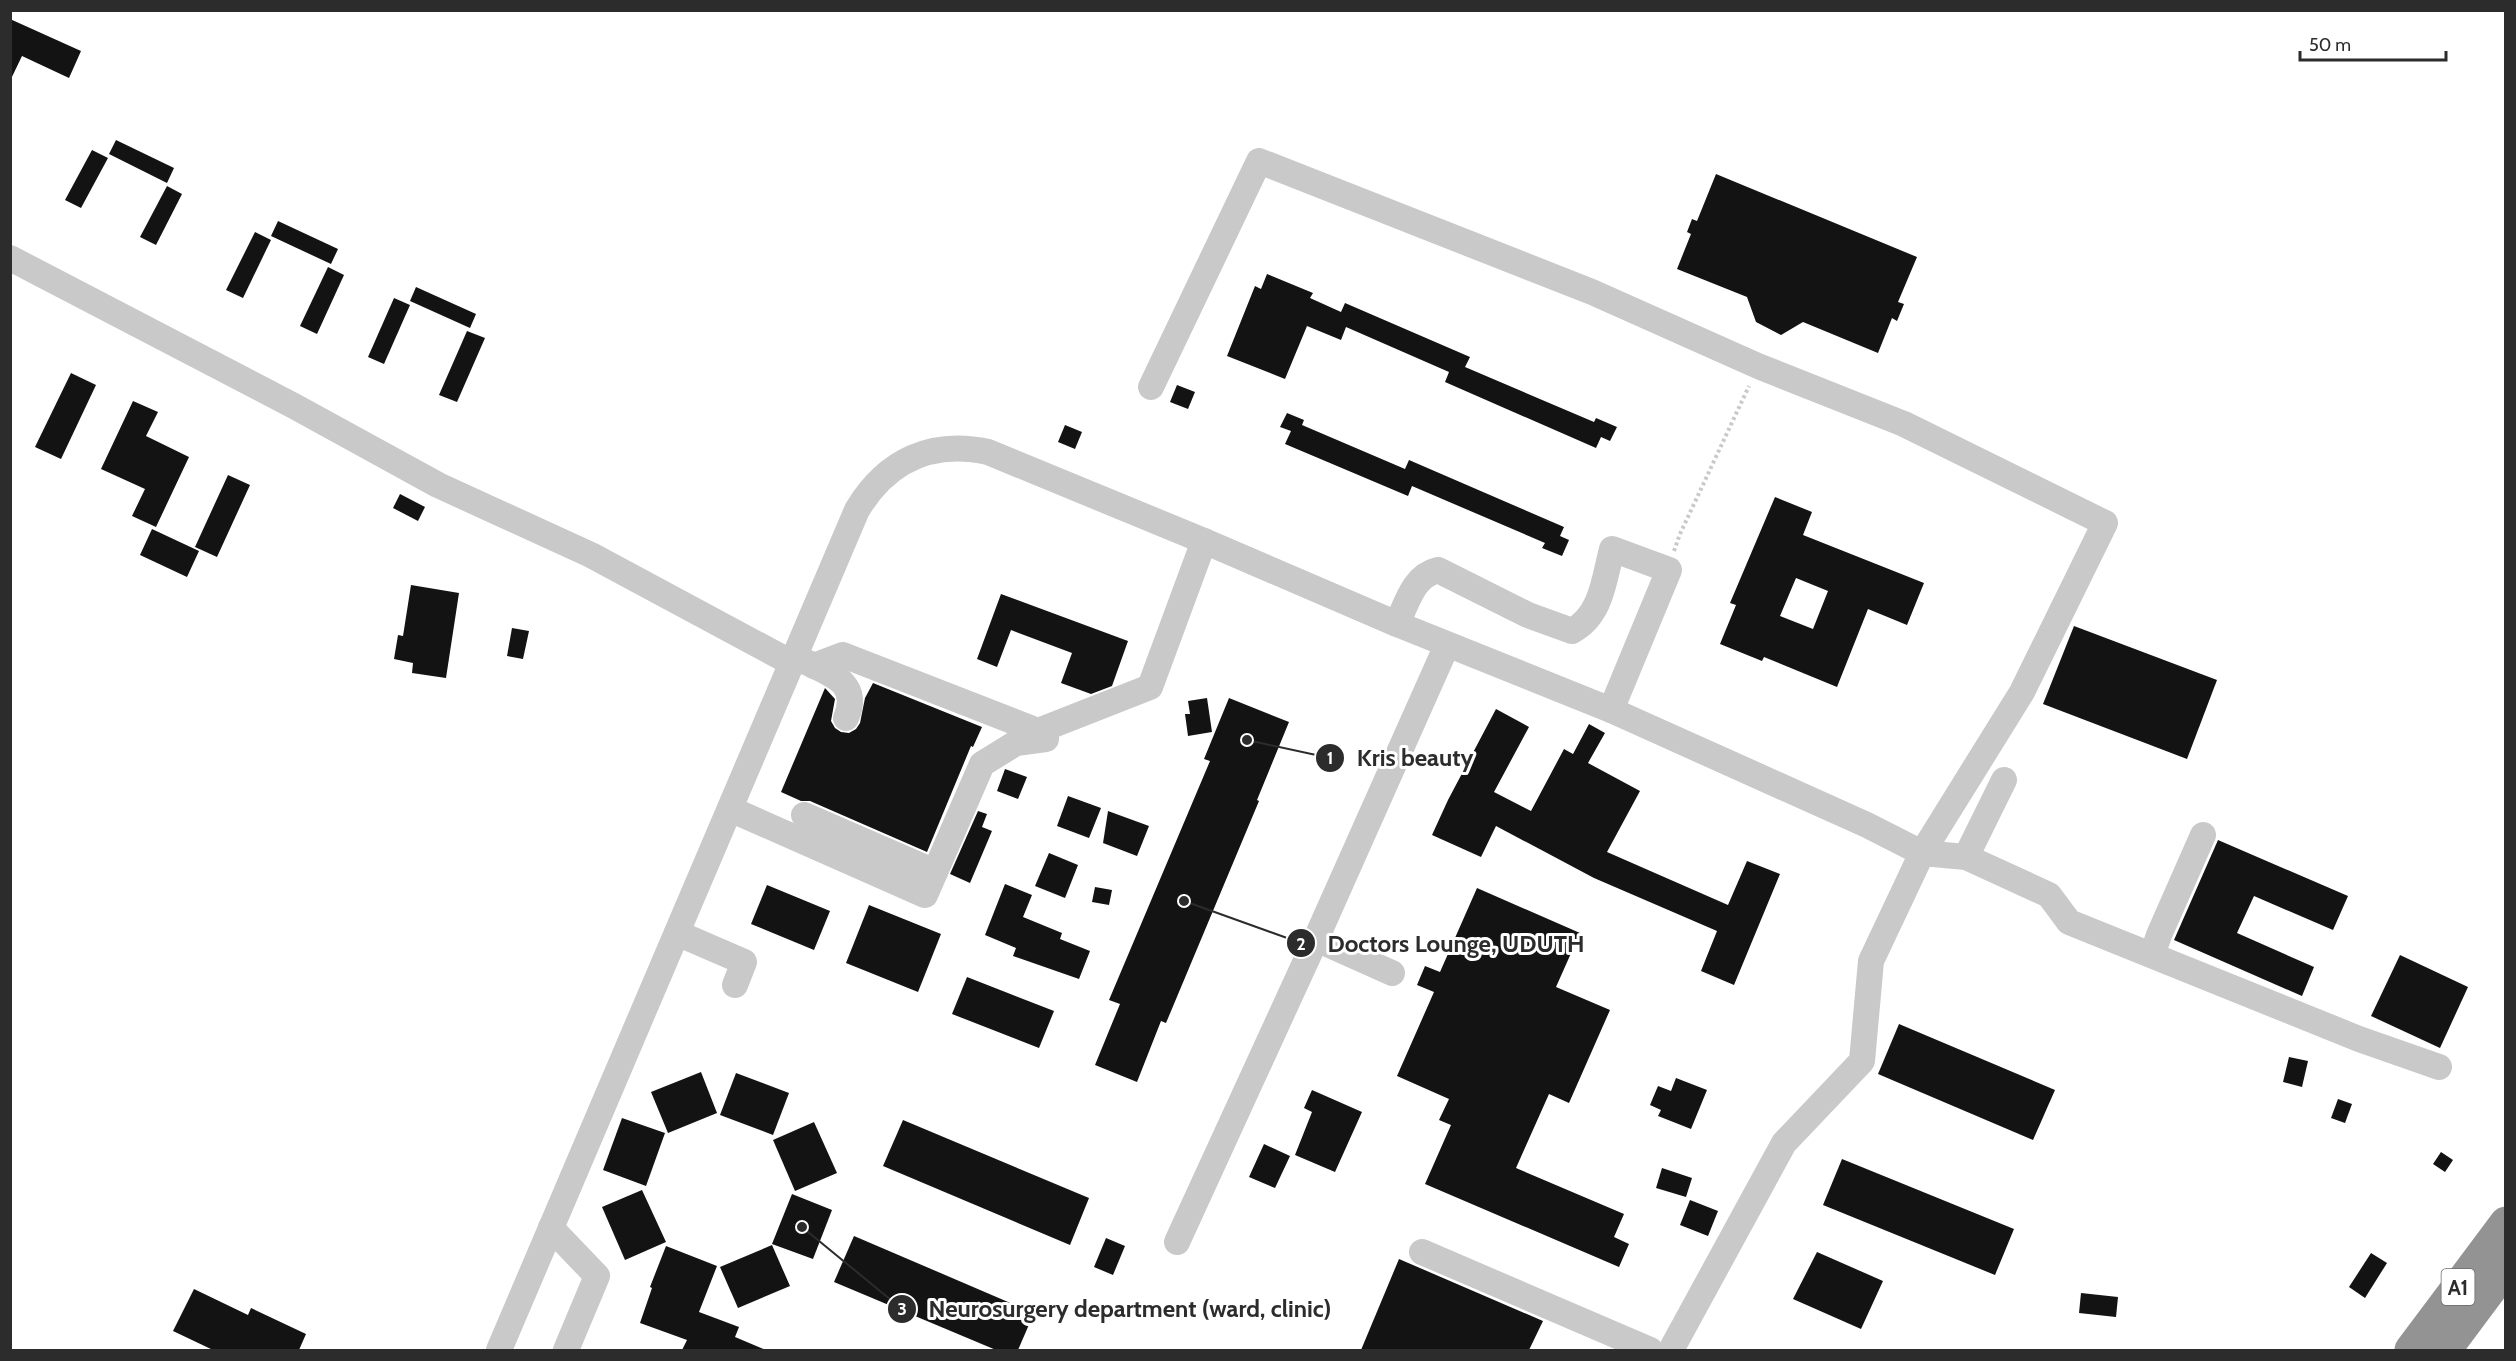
<svg xmlns="http://www.w3.org/2000/svg" width="2516" height="1361" font-family="Cabin,sans-serif">
<rect width="100%" height="100%" fill="#fff"/>
<g fill="#131313" fill-rule="evenodd">
<path d="M10,19L81,51L69,78L22,56L10,81Z"/>
<path d="M116,140L174,168L167,183L109,154Z"/>
<path d="M92,150L108,158L81,208L65,200Z"/>
<path d="M1716,174L1917,257L1898,302L1904,304L1897,321L1892,318L1878,353L1803,322L1781,335L1756,322L1747,297L1677,269L1691,234L1687,232L1692,219L1697,221Z"/>
<path d="M167,186L182,194L156,245L140,237Z"/>
<path d="M278,221L338,249L331,264L271,236Z"/>
<path d="M255,232L271,240L243,298L226,290Z"/>
<path d="M328,267L344,275L317,334L300,326Z"/>
<path d="M1267,274L1313,293L1310,298L1341,312L1345,303L1470,357L1465,367L1594,422L1596,418L1617,427L1610,441L1601,437L1596,448L1445,382L1449,372L1346,327L1341,340L1307,326L1285,379L1227,356L1255,286L1261,289Z"/>
<path d="M416,287L476,314L470,328L410,301Z"/>
<path d="M394,298L410,305L384,364L368,357Z"/>
<path d="M467,331L485,338L457,402L439,395Z"/>
<path d="M71,373L96,385L61,459L35,447Z"/>
<path d="M1177,385L1195,392L1188,409L1170,402Z"/>
<path d="M133,401L158,412L146,436L189,457L156,527L132,516L145,489L101,469Z"/>
<path d="M1287,413L1304,420L1302,425L1405,469L1409,460L1564,527L1560,536L1569,540L1562,556L1542,548L1545,543L1412,486L1408,496L1285,444L1291,431L1280,427Z"/>
<path d="M1065,425L1082,432L1075,449L1058,442Z"/>
<path d="M228,475L250,485L217,557L195,547Z"/>
<path d="M400,494L425,507L418,521L393,508Z"/>
<path d="M1775,497L1812,512L1803,535L1924,583L1907,625L1868,609L1837,687L1764,657L1762,661L1720,644L1736,605L1730,603ZM1796,578L1828,591L1813,629L1780,616Z"/>
<path d="M152,529L199,551L187,577L140,555Z"/>
<path d="M411,585L459,593L446,678L412,673L413,663L394,659L398,635L403,636Z"/>
<path d="M1001,594L1128,641L1112,686L1091,694L1061,683L1072,653L1011,630L997,667L977,659Z"/>
<path d="M2074,626L2217,680L2187,759L2043,704Z"/>
<path d="M512,628L529,631L523,659L507,656Z"/>
<path d="M873,683L982,727L973,747L971,746L927,852L810,801H801L781,792L825,688L835,699L831,721L835,728L841,732L849,733L856,729L860,723L865,698Z"/>
<path d="M1207,698L1212,732L1188,736L1185,714H1190L1188,701Z"/>
<path d="M1229,698L1289,722L1257,800L1259,801L1166,1023L1161,1021L1137,1082L1095,1065L1120,1004L1109,1000L1210,761L1204,759Z"/>
<path d="M1496,709L1529,727L1494,792L1531,811L1564,749L1573,754L1589,724L1605,733L1588,763L1640,791L1607,852L1728,905L1747,861L1780,874L1734,985L1701,971L1717,931L1594,878L1496,826L1481,857L1432,835L1448,800Z"/>
<path d="M1005,769L1027,777L1018,799L997,791Z"/>
<path d="M1068,796L1101,808L1089,838L1057,826Z"/>
<path d="M978,811L987,814L982,827L992,831L970,883L950,874Z"/>
<path d="M1108,811L1149,826L1137,856L1103,843Z"/>
<path d="M2218,840L2348,896L2333,930L2254,896L2237,933L2314,967L2302,996L2174,940Z"/>
<path d="M1049,853L1078,865L1065,898L1035,886Z"/>
<path d="M1005,884L1032,895L1023,917L1062,933L1060,939L1090,951L1079,979L1013,956L1016,948L985,935Z"/>
<path d="M767,885L830,911L814,950L751,924Z"/>
<path d="M1095,887L1112,890L1109,905L1092,902Z"/>
<path d="M1477,888L1580,933L1556,987L1610,1010L1569,1103L1549,1094L1516,1168L1624,1214L1614,1237L1629,1244L1619,1267L1425,1184L1451,1125L1439,1120L1449,1099L1397,1076L1434,992L1417,985L1425,966L1440,972Z"/>
<path d="M869,905L941,934L918,992L846,963Z"/>
<path d="M2400,955L2468,987L2440,1048L2371,1016Z"/>
<path d="M967,977L1054,1011L1039,1048L952,1014Z"/>
<path d="M1899,1024L2055,1090L2033,1140L1878,1074Z"/>
<path d="M2289,1057L2308,1061L2302,1087L2283,1082Z"/>
<path d="M701,1072L717,1113L668,1133L651,1092Z"/>
<path d="M736,1073L789,1093L773,1135L720,1115Z"/>
<path d="M1676,1078L1707,1090L1691,1129L1658,1116L1661,1110L1650,1105L1658,1086L1671,1091Z"/>
<path d="M1312,1090L1362,1112L1335,1172L1295,1155L1312,1112L1304,1108Z"/>
<path d="M2338,1099L2352,1104L2345,1123L2331,1118Z"/>
<path d="M622,1118L665,1133L646,1186L603,1170Z"/>
<path d="M903,1120L1089,1198L1070,1245L883,1166Z"/>
<path d="M814,1122L837,1173L795,1191L773,1140Z"/>
<path d="M1264,1144L1290,1156L1275,1188L1249,1177Z"/>
<path d="M2441,1152L2453,1160L2445,1172L2433,1164Z"/>
<path d="M1842,1159L2014,1229L1995,1275L1823,1205Z"/>
<path d="M1662,1168L1692,1178L1686,1197L1656,1188Z"/>
<path d="M642,1190L666,1242L625,1260L602,1207Z"/>
<path d="M792,1194L832,1210L813,1259L772,1244Z"/>
<path d="M1690,1200L1718,1211L1708,1236L1680,1225Z"/>
<path d="M854,1236L1034,1313L1018,1350H996L834,1282Z"/>
<path d="M1106,1238L1125,1246L1113,1275L1094,1267Z"/>
<path d="M772,1245L790,1286L738,1308L720,1267Z"/>
<path d="M666,1246L717,1266L699,1312L739,1327L735,1337L766,1350H682L687,1340L640,1323L652,1288L650,1287Z"/>
<path d="M1817,1252L1883,1281L1861,1329L1793,1299Z"/>
<path d="M2371,1253L2387,1263L2365,1298L2349,1287Z"/>
<path d="M1399,1259L1543,1321L1529,1350H1361Z"/>
<path d="M194,1289L248,1315L251,1308L306,1334L299,1350H213L173,1331Z"/>
<path d="M2081,1293L2118,1297L2116,1317L2079,1313Z"/>
</g>
<g fill="none" stroke-linecap="round" stroke-linejoin="round">
<path stroke="#c9c9c9" stroke-width="4" stroke-dasharray="3 3" stroke-linecap="butt" d="M1674,551L1680,534L1749,386"/>
<g stroke="#c9c9c9" stroke-width="26">
<path d="M10,258L294,406L438,485L591,555L792,663"/>
<path d="M1151,387L1259,161L1592,292L1758,366L1904,424L2105,523L2022,692L1922,853L1871,961L1862,1061L1784,1143L1671,1350"/>
<path d="M1397,624C1407,603 1413,576 1438,570L1528,615L1572,631C1602,615 1604,579 1612,549L1669,570L1611,710"/>
<path d="M806,662C831,674 861,683 846,718"/>
<path d="M814,666L843,655L1038,731L1150,687L1204,541"/>
<path d="M730,809L925,895L982,764L1016,743L1046,739V734"/>
<path d="M804,815L935,872"/>
<path d="M1966,857L2004,780"/>
<path d="M677,933L744,962L735,985"/>
<path d="M1316,939L1392,973"/>
<path d="M2152,955L2159,935L2203,835"/>
<path d="M551,1228L597,1276L566,1350"/>
<path d="M1177,1242L1316,939L1447,645"/>
<path d="M1422,1252L1650,1350"/>
<path d="M499,1350L857,510C887,460 932,440 988,452L1204,541L1397,624L1611,710L1867,825L1922,853L1966,857L2049,895L2069,922L2359,1039L2439,1067"/>
</g>
<g stroke="#939393" stroke-width="33">
<path d="M2411,1350L2506,1223"/>
<path d="M2445,1350L2506,1268"/>
</g>
</g>
<g text-anchor="middle" dominant-baseline="central" stroke-width="6" stroke-linejoin="round" paint-order="stroke">
<rect fill="#fff" stroke="#6b6b6b" stroke-width="1.5" x="2441.5" y="1269" width="33" height="36" rx="4.5"/>
<g font-size="21" font-weight="bold" fill="#2c2c2c">
<text x="2458" y="1287">A1</text>
</g>
</g>
<path fill="none" stroke="#2c2c2c" stroke-width="2" d="M1247 740L1330 758M1184 901L1301 943M802 1227L902 1309"/>
<g fill="#2c2c2c" stroke="#fff" stroke-width="2">
<circle cx="1247" cy="740" r="6"/>
<circle cx="1184" cy="901" r="6"/>
<circle cx="802" cy="1227" r="6"/>
<circle cx="1330" cy="758" r="15"/>
<circle cx="1301" cy="943" r="15"/>
<circle cx="902" cy="1309" r="15"/>
</g>
<g font-size="18" text-anchor="middle" font-weight="bold" fill="#fff">
<text x="1330" y="764">1</text>
<text x="1301" y="950">2</text>
<text x="902" y="1315">3</text>
</g>
<g font-size="24" text-anchor="middle" font-weight="bold" fill="#2c2c2c" stroke="#fff" stroke-width="6" stroke-linejoin="round" paint-order="stroke">
<text x="1415" y="766">Kris beauty</text>
<text x="1456" y="952">Doctors Lounge, UDUTH</text>
<text x="1130" y="1317">Neurosurgery department (ward, clinic)</text>
</g>
<rect width="2516" height="1361" fill="none" stroke="#2c2c2c" stroke-width="24"/>
<path d="M2300 51v9h146v-9" fill="none" stroke="#2c2c2c" stroke-width="3"/>
<text x="2309" y="51" font-size="18" fill="#2c2c2c" stroke="#ffffff" stroke-width="4.5" paint-order="stroke">50 m</text>
</svg>
